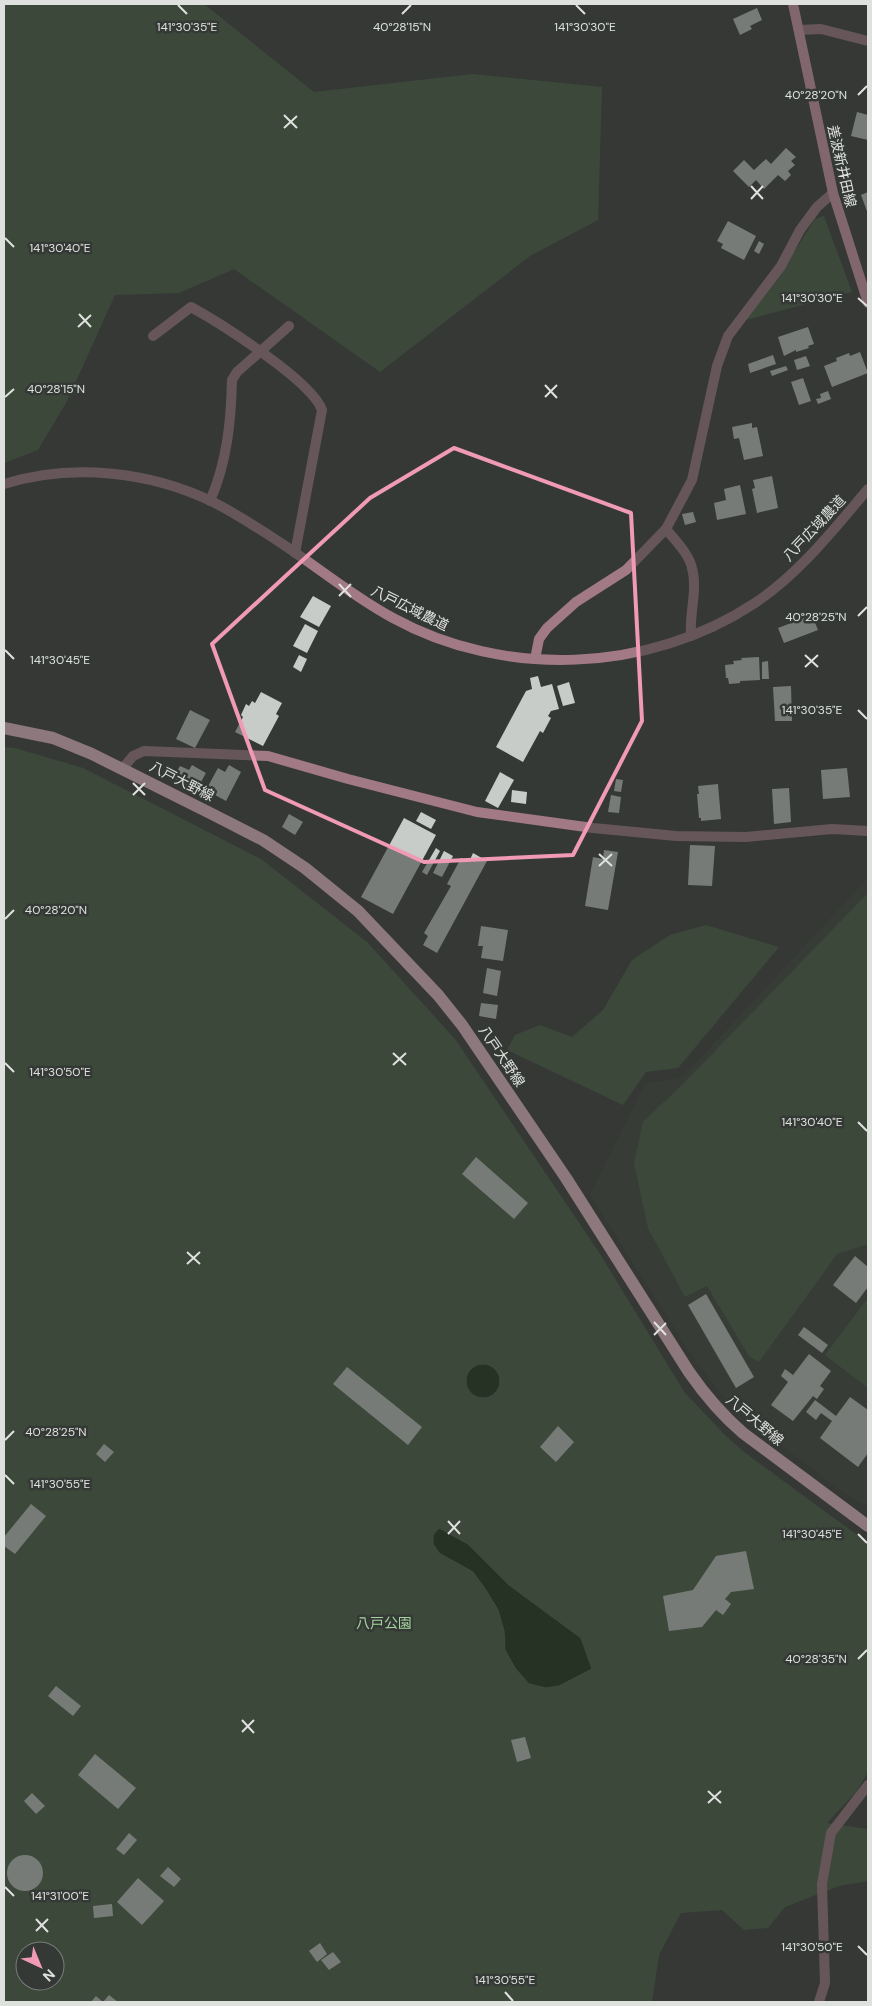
<svg xmlns="http://www.w3.org/2000/svg" width="872" height="2006" font-family="'DM Sans','Noto Sans JP',sans-serif">
<rect width="100%" height="100%" fill="#353935"/>
<path fill="#3a4239" d="M868,878V1506L848,1496L760,1429L726,1400L693,1357L590,1195L645,1084L682,1078Z"/>
<g fill="#455c42" fill-rule="evenodd">
<path d="M4,4H204L314,92L473,74L602,87L598,220L530,256L380,372L234,269L179,293L115,295L67,401L38,450L4,463Z"/>
<path d="M824,216L852,292L746,320L782,271L815,219Z"/>
<path d="M4,747L15,748L83,768L261,859L367,942L455,1039L600,1254L685,1393L726,1436L744,1452L868,1543V1772L856,1792L827,1823L868,1829V1881L839,1886L785,1907L768,1928L744,1930L722,1910L681,1913L659,1955L652,2002H4ZM25,1951H55V1981H25Z"/>
<path d="M868,893V1244L837,1254L759,1362L749,1356L707,1286L685,1297L648,1228L634,1163L643,1122L684,1083Z"/>
<path d="M706,925L779,947L678,1068L646,1072L623,1105L507,1050L515,1035L540,1025L572,1037L603,1010L632,960L670,935Z"/>
<path d="M868,1298V1388L825,1355Z"/>
</g>
<g fill="#122b10" stroke="#50624e">
<circle cx="483" cy="1381" r="17"/>
<path d="M439,1528L468,1544L509,1585L581,1638L592,1669L559,1686L546,1688L529,1684L515,1668L505,1650L504,1631L498,1610L486,1590L473,1572L439,1553L433,1544V1535Z"/>
</g>
<g fill="#c8ccc8">
<path d="M757,8L762,20L750,26L752,29L740,35L733,19Z"/>
<path d="M857,112L868,115V140L851,136Z"/>
<path d="M786,148L796,157L791,161L795,165L788,171L791,175L785,181L778,175L764,189L756,180L749,187L733,171L744,160L754,170L766,159L771,164Z"/>
<path d="M868,192V214L861,195Z"/>
<path d="M728,221L756,236L744,260L721,248L723,244L717,241Z"/>
<path d="M759,241L764,244L759,254L754,251Z"/>
<path d="M808,327L814,344L808,346L809,348L796,352V350L784,356L778,337Z"/>
<path d="M860,352L868,373L832,387L824,366L837,361L836,358L849,353L850,356Z"/>
<path d="M773,355L776,364L750,373L748,364Z"/>
<path d="M806,356L810,366L797,370L794,360Z"/>
<path d="M786,366L788,370L772,376L770,371Z"/>
<path d="M803,378L811,401L799,405L791,382Z"/>
<path d="M828,391L831,399L818,404L816,399L821,398L820,394Z"/>
<path d="M752,423V428L757,427L763,456L744,460L739,438L734,439L732,427Z"/>
<path d="M772,476L778,508L757,513L752,489L755,488L753,480Z"/>
<path d="M740,485L746,514L717,520L714,503L726,500L724,489Z"/>
<path d="M693,512L696,522L685,525L682,514Z"/>
<path d="M313,596L331,606L319,627L300,617Z"/>
<path d="M812,615L818,630L784,643L778,628Z"/>
<path d="M305,624L318,631L307,653L293,646Z"/>
<path d="M299,655L307,659L301,672L293,667Z"/>
<path d="M759,657L760,680L740,681V683L729,684L728,678H726L725,665L734,664L733,661L742,660L741,658Z"/>
<path d="M768,661L769,679H762V662Z"/>
<path d="M538,676L541,687L552,684L559,709L551,711L548,716L551,718L543,733L540,731L523,762L496,747L526,691L532,689L530,678Z"/>
<path d="M569,682L575,703L563,706L557,686Z"/>
<path d="M791,686L792,721H775L773,687Z"/>
<path d="M261,692L282,703L276,714L279,716L263,746L235,732L243,717L241,715L246,704L249,706L252,701L255,703Z"/>
<path d="M190,710L210,720L195,748L176,739Z"/>
<path d="M192,765L206,773L196,791L173,778L180,766L189,770Z"/>
<path d="M229,765L241,772L226,801L206,790L218,768L225,772Z"/>
<path d="M847,768L850,797L823,799L821,770Z"/>
<path d="M500,772L514,780L498,808L485,801Z"/>
<path d="M616,779L623,780L621,792L614,791Z"/>
<path d="M718,784L721,819L701,821V818H699L697,794H699L698,786Z"/>
<path d="M789,788L791,822L774,824L772,789Z"/>
<path d="M512,790L527,792L526,804L511,802Z"/>
<path d="M611,795L621,797L619,813L608,812Z"/>
<path d="M421,812L436,820L431,829L416,821Z"/>
<path d="M289,814L303,822L295,835L282,827Z"/>
<path d="M404,818L436,835L393,914L361,897Z"/>
<path d="M690,845L715,846L712,886L688,885Z"/>
<path d="M436,848L440,851L427,875L422,872Z"/>
<path d="M604,850L618,852L608,910L585,906L593,857L603,859Z"/>
<path d="M444,851L453,856L442,877L433,873Z"/>
<path d="M473,853L487,861L437,953L423,945L428,936L424,933L451,886L447,884L461,858L469,862Z"/>
<path d="M481,926L508,930L503,961L481,958L483,946H478Z"/>
<path d="M487,968L501,971L497,996L483,993Z"/>
<path d="M481,1003L498,1005L496,1019L479,1016Z"/>
<path d="M476,1157L528,1203L514,1219L462,1174Z"/>
<path d="M855,1256L868,1267V1287L856,1303L833,1285Z"/>
<path d="M706,1294L754,1377L736,1388L688,1305Z"/>
<path d="M804,1327L828,1345L822,1353L798,1335Z"/>
<path d="M809,1354L831,1371L820,1386L824,1389L817,1399L813,1396L793,1421L771,1405L788,1382L781,1376L785,1369L793,1375Z"/>
<path d="M347,1367L422,1427L408,1445L333,1384Z"/>
<path d="M850,1397L868,1410V1453L858,1467L820,1438L832,1421L821,1413L816,1420L806,1412L815,1400L836,1416Z"/>
<path d="M558,1426L574,1442L556,1462L540,1447Z"/>
<path d="M104,1444L114,1452L105,1462L96,1454Z"/>
<path d="M31,1504L46,1516L15,1554L4,1546V1537Z"/>
<path d="M746,1551L754,1589L731,1592L725,1599L731,1604L723,1615L716,1610L702,1627L669,1631L663,1596L693,1590L716,1556Z"/>
<path d="M56,1686L81,1706L73,1716L48,1696Z"/>
<path d="M525,1737L531,1758L517,1762L511,1740Z"/>
<path d="M95,1754L136,1788L118,1809L78,1775Z"/>
<path d="M32,1793L45,1806L36,1814L24,1801Z"/>
<path d="M129,1833L137,1840L124,1855L116,1849Z"/>
<circle cx="25" cy="1873" r="18"/>
<path d="M168,1867L181,1879L174,1887L160,1876Z"/>
<path d="M138,1878L164,1901L142,1925L117,1902Z"/>
<path d="M112,1904L113,1916L94,1918L93,1906Z"/>
<path d="M320,1943L327,1954L317,1962L309,1951Z"/>
<path d="M333,1952L341,1962L329,1970L321,1960Z"/>
<path d="M109,1995L118,2002H91L96,1996L103,2002Z"/>
</g>
<g fill="none" stroke-linecap="round" stroke-linejoin="round">
<g stroke="#a27a86" stroke-width="10">
<path d="M799,30L821,29L868,41"/>
<path d="M153,336L191,307C220,323 312,381 322,410L295,553"/>
<path d="M210,501C227,462 231,422 232,380L237,372L289,326"/>
<path d="M666,529C675,540 689,554 692,568C698,590 689,614 691,636"/>
<path d="M535,659L539,639L547,628L576,602L626,570L666,529L692,480L717,366L728,336L781,266L800,230L817,207L833,193"/>
<path d="M123,768L133,756L144,751L268,756L348,779L477,812L593,828L676,836L746,837L832,829L868,831"/>
<path d="M819,2002L825,1983L822,1884L831,1833L868,1785"/>
</g>
<path stroke="#a27a86" stroke-width="10" d="M4,484C71,463 149,471 213,502C237,514 261,530 284,545C320,569 354,597 393,618C504,679 649,673 755,603C800,573 834,529 868,489"/>
<path stroke="#de9eb2" stroke-width="10" d="M793,4L833,193L868,303"/>
<path stroke="#f8c6d5" stroke-width="12" d="M4,728L53,738L92,754L212,814L263,840L305,868L358,911L438,995L462,1025L566,1178L689,1372C705,1395 722,1415 743,1433L868,1526"/>
</g>
<path d="M0 0H872V2006H0ZM454,448L631,513L642,721L573,855L424,862L265,790L212,644L370,498Z" fill="#353935" fill-opacity=".55" fill-rule="evenodd"/>
<path fill="none" stroke="#f09ab6" stroke-width="4" stroke-linejoin="round" d="M454,448L631,513L642,721L573,855L424,862L265,790L212,644L370,498Z"/>
<path fill="none" stroke="#dfe1df" stroke-width="2" d="M178,5L187,14M576,5L585,14M402,14L411,5M858,95L867,86M284,115L297,128M284,128L297,116M751,186L763,199M751,199L763,186M5,238L14,247M858,298L867,306M79,314L91,327M78,327L91,315M545,385L557,398M5,397L14,389M545,397L557,385M339,584L351,597M339,596L351,584M858,616L867,607M5,650L14,659M805,655L818,667M805,667L818,655M858,710L867,719M133,783L145,795M133,795L145,783M599,854L612,866M599,866L612,854M5,919L14,910M393,1053L406,1065M5,1063L14,1072M393,1065L406,1053M858,1122L867,1131M187,1252L200,1264M187,1264L200,1252M654,1322L666,1335M654,1335L666,1323M5,1440L14,1431M5,1475L14,1484M448,1521L460,1534M448,1534L460,1521M858,1534L867,1543M858,1659L867,1650M242,1720L254,1733M242,1732L254,1720M708,1791L721,1803M708,1803L721,1791M5,1887L14,1896M36,1919L48,1932M36,1931L48,1919M858,1946L867,1955M505,1992L513,2001"/>
<g text-anchor="middle" dominant-baseline="central" stroke-width="5" stroke-linejoin="round" paint-order="stroke">
<g font-size="14" fill="#dfe1df" stroke="#353935">
<text transform="translate(842 166) rotate(77)">差波新井田線</text>
<text transform="translate(814 528) rotate(-47)">八戸広域農道</text>
<text transform="translate(410 608) rotate(26)">八戸広域農道</text>
<text transform="translate(182 781) rotate(27)">八戸大野線</text>
<text transform="translate(502 1056) rotate(56)">八戸大野線</text>
<text transform="translate(755 1420) rotate(40)">八戸大野線</text>
</g>
<g font-size="14" fill="#a4d49f" stroke="#353935">
<text x="384" y="1623">八戸公園</text>
</g>
</g>
<g font-size="12" text-anchor="middle" fill="#dfe1df" stroke="#353935" stroke-width="5" stroke-linejoin="round" paint-order="stroke">
<text x="402" y="31">40°28'15"N</text>
<text x="187" y="31">141°30'35"E</text>
<text x="585" y="31">141°30'30"E</text>
<text x="816" y="99">40°28'20"N</text>
<text x="60" y="252">141°30'40"E</text>
<text x="812" y="302">141°30'30"E</text>
<text x="56" y="393">40°28'15"N</text>
<text x="816" y="621">40°28'25"N</text>
<text x="60" y="664">141°30'45"E</text>
<text x="812" y="714">141°30'35"E</text>
<text x="56" y="914">40°28'20"N</text>
<text x="60" y="1076">141°30'50"E</text>
<text x="812" y="1126">141°30'40"E</text>
<text x="56" y="1436">40°28'25"N</text>
<text x="60" y="1488">141°30'55"E</text>
<text x="812" y="1538">141°30'45"E</text>
<text x="816" y="1663">40°28'35"N</text>
<text x="60" y="1900">141°31'00"E</text>
<text x="812" y="1951">141°30'50"E</text>
<text x="505" y="1984">141°30'55"E</text>
</g>
<rect width="872" height="2006" fill="none" stroke="#dfe1df" stroke-width="10"/>
<g transform="translate(40 1966) rotate(136)"><circle r="24" fill="#353935" stroke="#797c79"/>
<path d="M0-4L9 19L0 12L-9 19Z" fill="#f09ab6"/>
<text y="-8" font-size="14" font-weight="bold" text-anchor="middle" fill="#dfe1df">N</text>
</g>
</svg>
